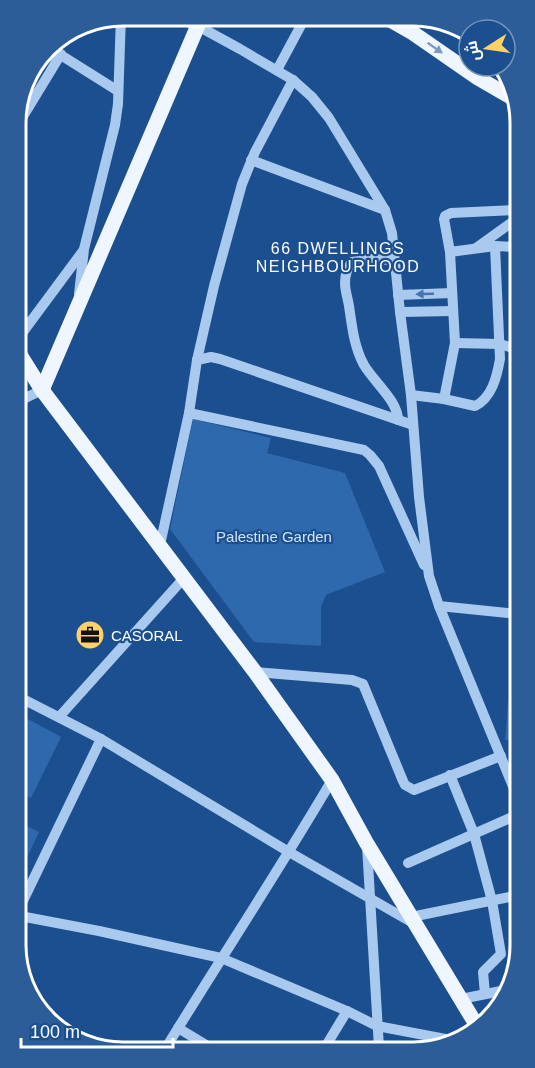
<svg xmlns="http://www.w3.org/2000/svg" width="535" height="1068" font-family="Arial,Cairo,sans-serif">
<rect width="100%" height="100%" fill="#1b4f8f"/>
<g fill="#2e69ad">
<path d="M193,419L271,438L267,453L345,473L385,572L326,595L321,607V646L254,642L170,529Z"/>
<path d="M508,702L518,703V741L505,740Z"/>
<path d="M28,719L61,737L31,798L20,792L19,735Z"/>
<path d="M20,823L39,832L20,872Z"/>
</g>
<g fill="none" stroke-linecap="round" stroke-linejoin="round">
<g stroke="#a9c9ee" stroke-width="10">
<path d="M169,15L198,26L240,49L293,80L312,97L329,118L385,210L392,233L400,312L411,395L419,497L429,576L439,606L519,801"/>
<path d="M48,47L118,91"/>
<path d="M277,70L306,16"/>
<path d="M16,128L61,54"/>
<path d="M251,160L385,210"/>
<path d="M476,248L515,220"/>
<path d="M450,252L495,246L515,247"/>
<path d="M394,260L370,259L352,262C347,268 345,275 345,283C345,291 348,299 349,306C352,326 354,347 364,365C374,382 398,401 398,420"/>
<path d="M79,294L84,249L115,125L118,104L121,15"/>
<path d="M398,295L452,293"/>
<path d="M400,312L453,311"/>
<path d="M17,340L83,251"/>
<path d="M455,343L500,344L516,349"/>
<path d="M197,360L214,286L242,184L255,152L293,80"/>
<path d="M411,395L444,399L475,406C492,398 497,376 500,359L495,246"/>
<path d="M444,399L455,343L450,252L444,219L445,216L451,213L515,210"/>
<path d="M17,402L42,390"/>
<path d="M189,413L364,450L370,455L379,466L424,565"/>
<path d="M160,545L189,413L197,360L211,357L220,359L413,425"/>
<path d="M439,606L518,614"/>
<path d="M255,672L352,680L363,684L403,781L405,785L414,790L501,756"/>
<path d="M19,697L101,739L289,852L413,923"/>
<path d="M59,717L184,578"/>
<path d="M450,775L474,834L492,901L501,954L483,972L485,994"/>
<path d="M367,846L379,1048"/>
<path d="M408,863L519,814"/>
<path d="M20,907L101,739"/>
<path d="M20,916L99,931L221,958L347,1011L377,1026L456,1041"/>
<path d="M411,917L519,895"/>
<path d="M461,999L506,990"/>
<path d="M178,1028L216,1051"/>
<path d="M324,1049L347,1011"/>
<path d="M164,1051C219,961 278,872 332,780"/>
</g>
<g stroke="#f0f6ff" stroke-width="15">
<path d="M385,17L413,33L478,78L514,99"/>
<path d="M466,33L469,35"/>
<path d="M17,350L42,390L255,672L332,780L366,842L477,1026"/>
<path d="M42,390L202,16"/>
</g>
</g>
<defs><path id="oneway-solid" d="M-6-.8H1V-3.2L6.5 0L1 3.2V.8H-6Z" transform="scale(1.5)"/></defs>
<use fill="#7b9ac1" href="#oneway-solid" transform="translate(435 48) rotate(35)"/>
<use fill="#4674ac" href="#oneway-solid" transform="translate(425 294) rotate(178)"/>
<defs>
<g id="office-disc" transform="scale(1.5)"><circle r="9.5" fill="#ffd166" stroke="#1b4f8f"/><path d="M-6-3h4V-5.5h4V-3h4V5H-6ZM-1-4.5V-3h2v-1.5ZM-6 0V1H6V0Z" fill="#111"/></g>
</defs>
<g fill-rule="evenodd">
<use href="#office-disc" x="90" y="635"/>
</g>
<g text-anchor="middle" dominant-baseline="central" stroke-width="4.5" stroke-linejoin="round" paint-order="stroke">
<g font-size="15" fill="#cfe3fa" stroke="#1b4f8f">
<text x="274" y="536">Palestine Garden</text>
</g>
<g font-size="15" fill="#fff" stroke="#1b4f8f" text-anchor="start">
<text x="111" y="635">CASORAL</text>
</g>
<g font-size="16" letter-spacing="1.5" fill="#fff" stroke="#1b4f8f">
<text x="338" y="248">66 DWELLINGS<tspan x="338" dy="18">NEIGHBOURHOOD</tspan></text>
</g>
</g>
<path d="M0 0H535V1068H0ZM123 26H413A97 97 0 0 1 510 123V945A97 97 0 0 1 413 1042H123A97 97 0 0 1 26 945V123A97 97 0 0 1 123 26Z" fill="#2d5d98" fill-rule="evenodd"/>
<path fill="none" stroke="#fff" stroke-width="3" d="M123 26H413A97 97 0 0 1 510 123V945A97 97 0 0 1 413 1042H123A97 97 0 0 1 26 945V123A97 97 0 0 1 123 26Z"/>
<g transform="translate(487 48) rotate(258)"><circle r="28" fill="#1b4f8f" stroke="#7695bc" stroke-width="1.5"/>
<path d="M0-4.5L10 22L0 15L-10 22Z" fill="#ffd166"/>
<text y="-9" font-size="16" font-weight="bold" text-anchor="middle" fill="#ffffff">ش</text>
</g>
<path d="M21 1038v9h152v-9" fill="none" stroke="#ffffff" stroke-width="3"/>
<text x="30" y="1038" font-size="18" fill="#ffffff" stroke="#1b4f8f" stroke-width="4.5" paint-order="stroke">100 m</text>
</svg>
